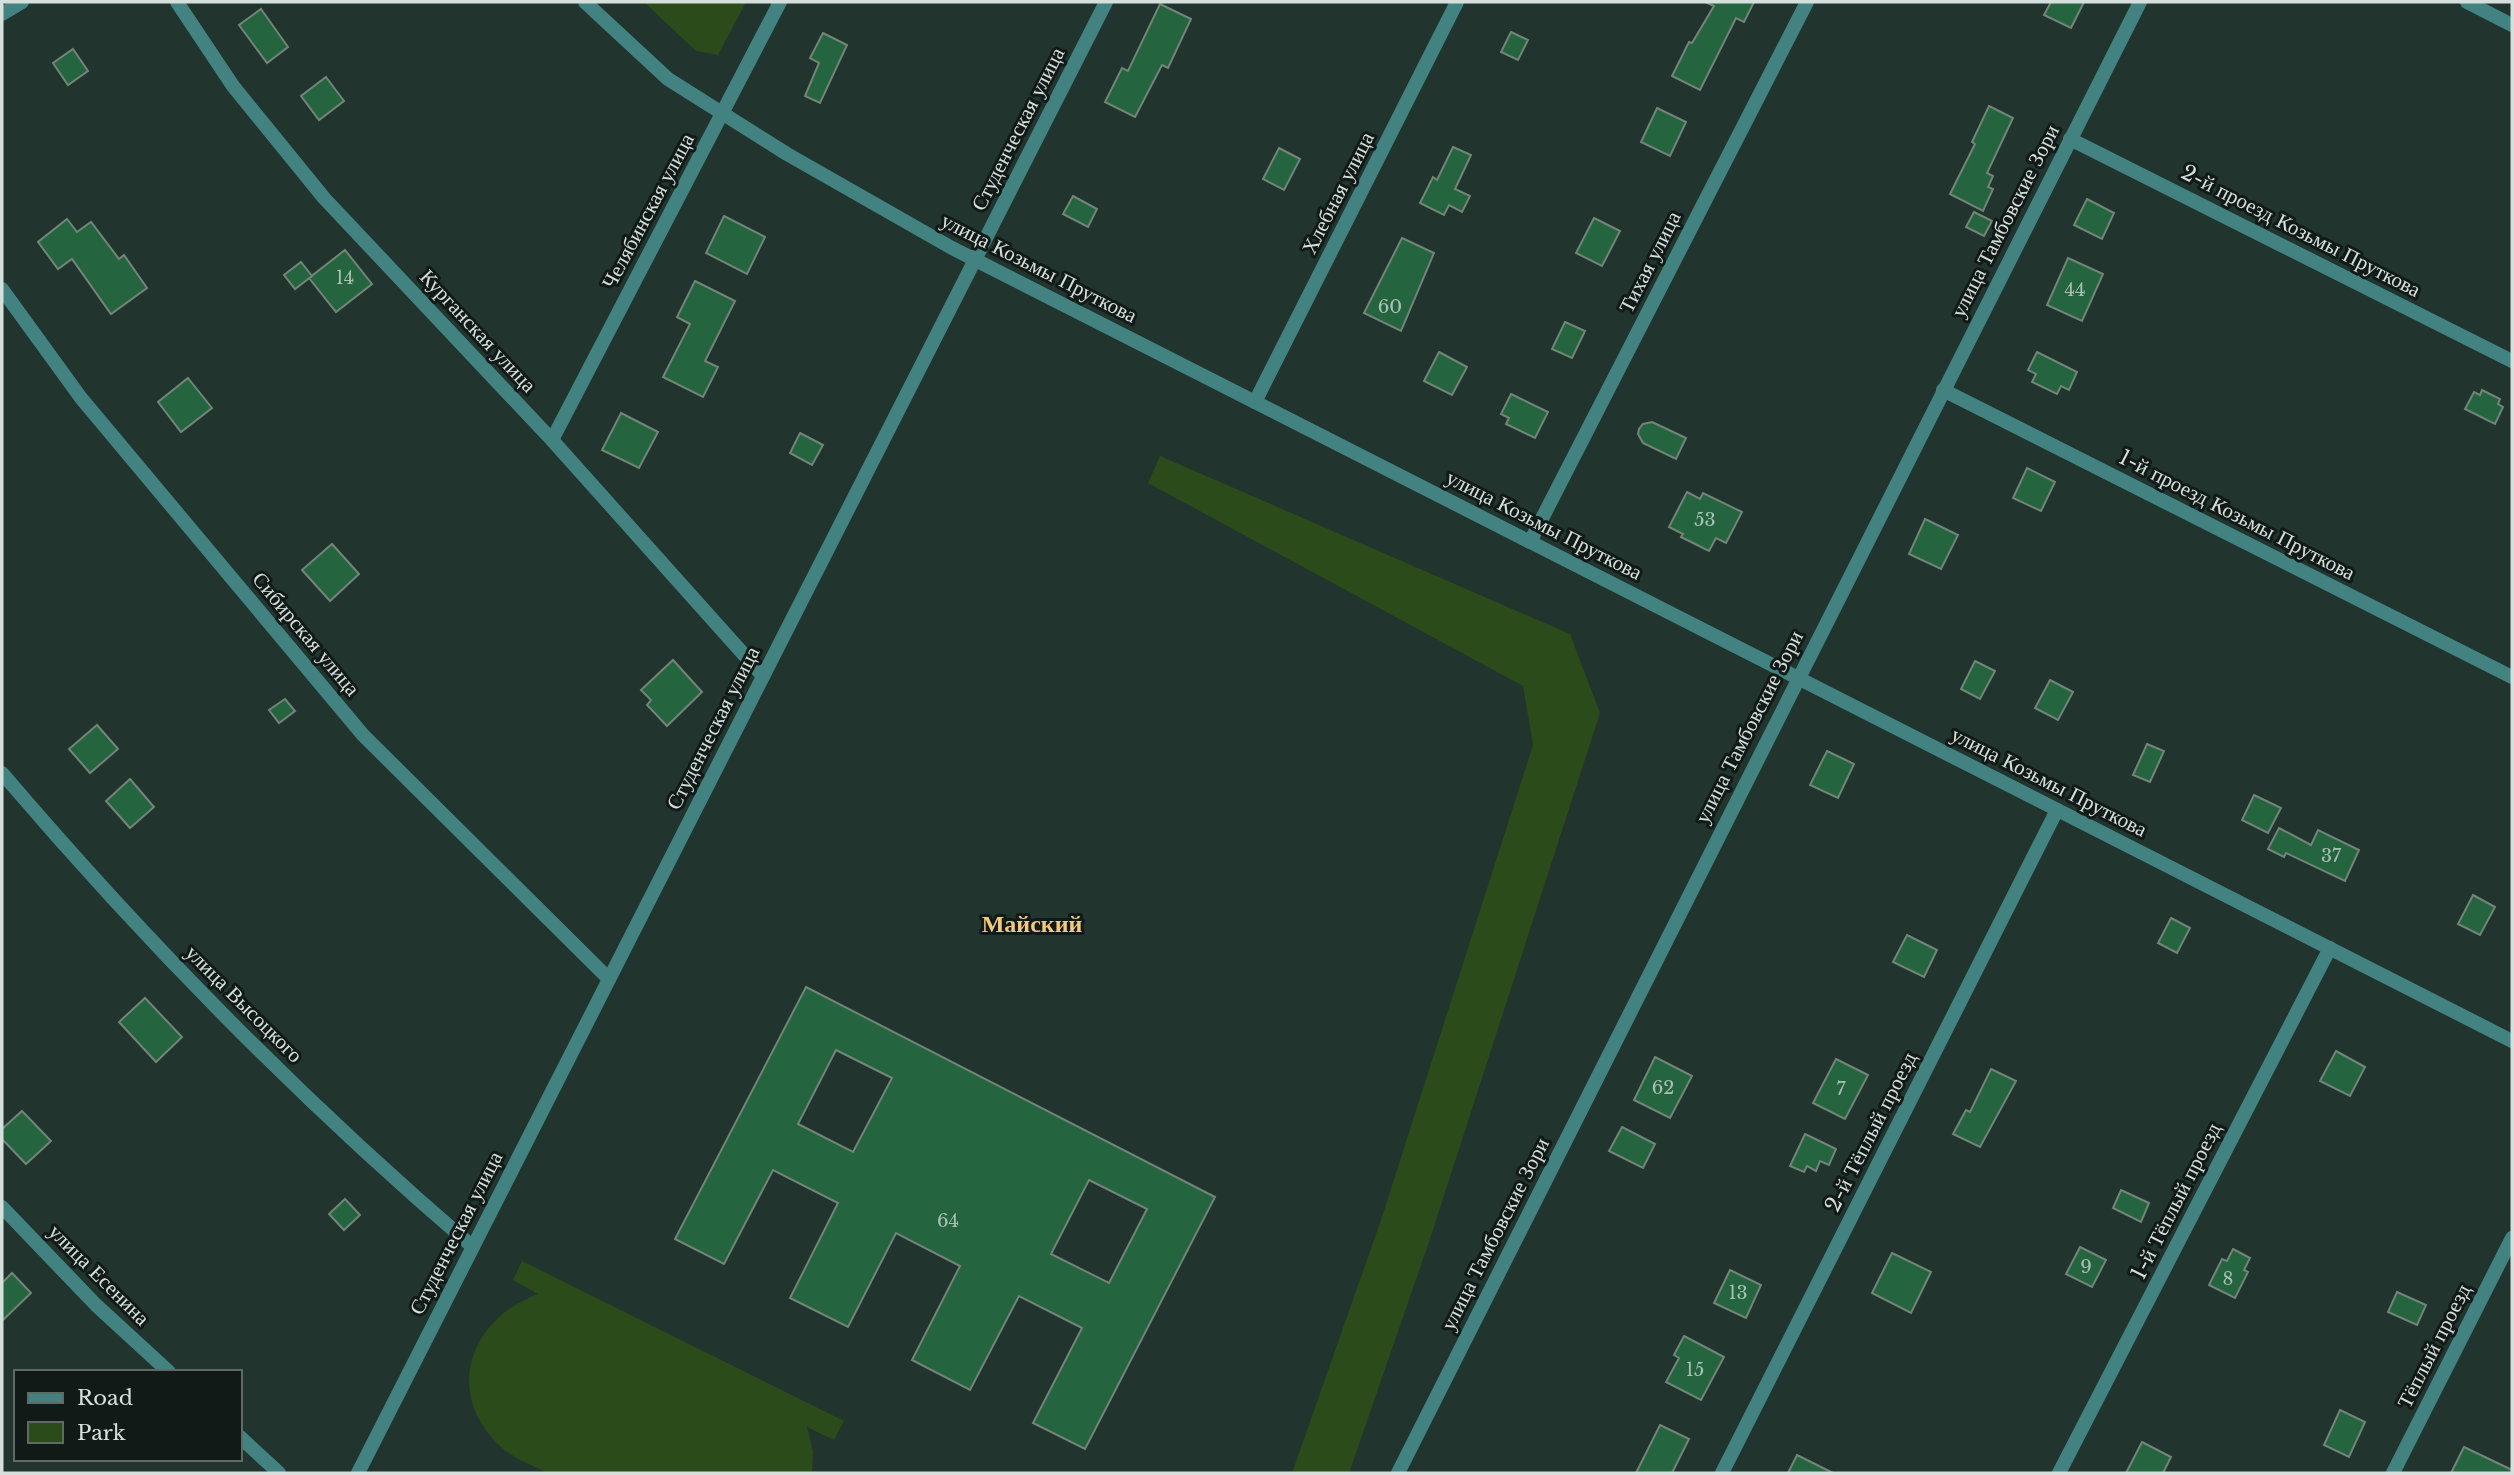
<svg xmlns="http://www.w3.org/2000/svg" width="2514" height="1475" font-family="'Libre Baskerville',serif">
<rect width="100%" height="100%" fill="#21342e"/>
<g fill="#2b4b1a">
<path d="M644,2H746L718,55L696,51Z"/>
<path d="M1160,456L1570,634L1600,713L1429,1242L1349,1473H1292L1381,1220L1533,745L1523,686L1148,483Z"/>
<path d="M522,1261L844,1421L834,1440L807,1427L813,1451L812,1473H548C529,1464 507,1456 493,1439C444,1384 476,1316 538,1294L513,1280Z"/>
</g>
<g fill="#24643f" stroke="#738478" stroke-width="2" fill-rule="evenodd">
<path d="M1705,2H1754L1744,22L1736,18L1700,90L1672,76L1689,42L1692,43L1714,6Z"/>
<path d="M2051,2H2084L2071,28L2044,15Z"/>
<path d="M1160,4L1191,19L1168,68L1162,65L1135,117L1105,102L1122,68L1128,71Z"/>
<path d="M261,9L288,47L267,63L239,25Z"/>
<path d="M1511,32L1528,40L1518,60L1501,52Z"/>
<path d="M823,33L847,45L820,103L805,96L819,63L810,58Z"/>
<path d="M73,49L88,71L68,85L53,63Z"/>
<path d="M326,77L344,101L319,120L301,96Z"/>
<path d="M1989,106L2013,118L1987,173L1993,176L1988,187L1993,189L1983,211L1950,194L1975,144L1972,142Z"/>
<path d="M1657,108L1686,122L1670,156L1641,142Z"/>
<path d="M1453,147L1471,155L1455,189L1470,196L1462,212L1449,205L1444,215L1420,203L1433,177L1437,180Z"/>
<path d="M1279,148L1300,159L1284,190L1263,179Z"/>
<path d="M1073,196L1097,209L1088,227L1063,214Z"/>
<path d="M2087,199L2114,213L2102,239L2074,225Z"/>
<path d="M1974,212L1992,221L1984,236L1966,227Z"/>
<path d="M724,216L765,237L747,274L706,253Z"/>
<path d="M1594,218L1620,231L1602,266L1576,253Z"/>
<path d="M67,219L77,232L91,222L119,259L124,255L147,288L111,314L72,259L58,269L38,242Z"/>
<path d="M1402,238L1434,253L1401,331L1364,313Z"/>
<path d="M345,250L372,284L336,312L309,278Z"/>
<path d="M2068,258L2103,274L2082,321L2047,305Z"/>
<path d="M301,262L312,276L295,289L284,275Z"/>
<path d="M695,281L735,301L705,361L718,367L703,397L663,377L690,324L677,317Z"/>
<path d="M1565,322L1585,331L1572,358L1552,349Z"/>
<path d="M1439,352L1467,367L1452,395L1424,381Z"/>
<path d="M2037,352L2077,372L2069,390L2061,386L2057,394L2032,382L2036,374L2028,370Z"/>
<path d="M188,378L212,408L181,432L158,402Z"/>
<path d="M2482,390L2500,399L2498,404L2503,407L2495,424L2465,409L2474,392L2480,395Z"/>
<path d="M1511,394L1548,412L1535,438L1506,424L1509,418L1501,414Z"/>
<path d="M621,413L658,432L639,468L602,450Z"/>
<path d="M1652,422L1686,438L1676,459L1643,443L1638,434L1639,429L1643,424Z"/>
<path d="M800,433L823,445L812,465L790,453Z"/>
<path d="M2027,468L2055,482L2041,511L2013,498Z"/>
<path d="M1687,492L1700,499L1703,493L1742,512L1726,543L1716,538L1709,551L1681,537L1683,534L1669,527Z"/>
<path d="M1925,519L1958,535L1941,569L1909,554Z"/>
<path d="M332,544L359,574L330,601L302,570Z"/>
<path d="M673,660L702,692L667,726L647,705L651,700L641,690Z"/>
<path d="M1975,661L1995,671L1980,699L1961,689Z"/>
<path d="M2050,680L2073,692L2058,720L2035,708Z"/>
<path d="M285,699L295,711L279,723L269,710Z"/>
<path d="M97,725L118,749L90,773L69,749Z"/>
<path d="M2147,744L2164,751L2150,782L2133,775Z"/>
<path d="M1827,751L1854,764L1838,798L1810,785Z"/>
<path d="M130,779L154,807L130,828L106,801Z"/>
<path d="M2254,795L2281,808L2268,833L2242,820Z"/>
<path d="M2279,828L2311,845L2318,830L2359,850L2345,881L2286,853L2284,857L2268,849Z"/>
<path d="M2473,895L2495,907L2480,935L2458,924Z"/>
<path d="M2171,918L2190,928L2177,953L2158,943Z"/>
<path d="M1907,935L1937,950L1924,977L1893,962Z"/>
<path d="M806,987L1215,1197L1085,1449L1033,1423L1082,1328L1019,1296L970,1390L912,1360L960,1266L896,1233L848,1327L790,1298L838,1203L773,1170L724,1264L675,1239ZM836,1050L892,1078L853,1152L798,1124ZM1089,1180L1147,1209L1109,1283L1051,1254Z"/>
<path d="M145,998L182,1037L156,1062L119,1022Z"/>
<path d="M2336,1051L2365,1067L2350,1096L2320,1081Z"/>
<path d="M1655,1057L1692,1076L1670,1118L1634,1100Z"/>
<path d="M1836,1059L1868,1075L1845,1119L1813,1103Z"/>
<path d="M1991,1069L2016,1081L1980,1147L1953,1134L1966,1110L1970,1112Z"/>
<path d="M22,1111L51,1141L26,1164L2,1139V1129Z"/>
<path d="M1622,1127L1655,1144L1643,1168L1609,1151Z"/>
<path d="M1805,1134L1836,1149L1829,1165L1820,1161L1816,1171L1807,1166L1804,1172L1790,1166Z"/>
<path d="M2121,1190L2149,1203L2141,1222L2113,1208Z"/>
<path d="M345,1199L360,1215L344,1230L329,1214Z"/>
<path d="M2080,1247L2106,1260L2092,1287L2066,1274Z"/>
<path d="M2233,1249L2250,1258L2244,1270L2248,1272L2235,1298L2209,1285L2222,1259L2227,1261Z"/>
<path d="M1892,1253L1931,1272L1911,1313L1872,1293Z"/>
<path d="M1730,1270L1761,1285L1746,1318L1714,1303Z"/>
<path d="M12,1273L31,1293L2,1321V1283Z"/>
<path d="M2397,1292L2426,1305L2417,1325L2388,1312Z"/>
<path d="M1684,1336L1724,1357L1701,1400L1666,1382L1679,1358L1674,1355Z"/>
<path d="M2340,1410L2365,1422L2349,1457L2324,1445Z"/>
<path d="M1660,1425L1689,1439L1672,1473H1636Z"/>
<path d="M2142,1442L2171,1457L2163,1473H2126Z"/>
<path d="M2464,1447L2512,1470V1473H2451Z"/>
<path d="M1797,1455L1833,1473H1788Z"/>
</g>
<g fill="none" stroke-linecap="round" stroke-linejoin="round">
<g stroke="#428381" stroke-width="14">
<path d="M177,2L233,86L324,198L552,440L763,676"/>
<path d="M585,2L668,79L787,154L952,248L2512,1041"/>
<path d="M2467,2L2512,25"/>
<path d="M2,14L22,2"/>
<path d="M2070,139L2512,361"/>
<path d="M2,289L81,398L363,735L609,979"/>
<path d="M1943,390L2512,677"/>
<path d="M1255,402L1457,2"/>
<path d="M552,440L780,2"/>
<path d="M1530,542L1807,2"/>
<path d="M2,773C147,943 303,1102 473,1247"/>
<path d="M2,1207L96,1305L169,1372"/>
<path d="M240,1437L279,1473"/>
<path d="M358,1473L1106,2"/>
<path d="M1398,1473L2140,2"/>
<path d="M1722,1473L2057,810"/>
<path d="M2059,1473L2330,948"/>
<path d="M2393,1473L2512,1238"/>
</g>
</g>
<g text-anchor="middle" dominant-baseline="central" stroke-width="6" stroke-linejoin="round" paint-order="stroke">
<g font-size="18" fill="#a9c1b5">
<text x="345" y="278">14</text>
<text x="2075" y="290">44</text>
<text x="1390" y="307">60</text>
<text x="1705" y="520">53</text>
<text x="2331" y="856">37</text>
<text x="1663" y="1088">62</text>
<text x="1841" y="1089">7</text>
<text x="948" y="1221">64</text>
<text x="2086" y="1267">9</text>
<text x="2228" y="1279">8</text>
<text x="1738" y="1293">13</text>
<text x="1695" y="1370">15</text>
</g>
<g font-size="21" fill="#d5e0dc" stroke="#111a17">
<text transform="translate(1018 129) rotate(-63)">Студенческая улица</text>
<text transform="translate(1338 193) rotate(-63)">Хлебная улица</text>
<text transform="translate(648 211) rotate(-62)">Челябинская улица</text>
<text transform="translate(2005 221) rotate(-63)">улица Тамбовские Зори</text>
<text transform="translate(2301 231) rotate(27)">2-й проезд Козьмы Пруткова</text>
<text transform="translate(1650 262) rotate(-63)">Тихая улица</text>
<text transform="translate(1039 268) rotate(27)">улица Козьмы Пруткова</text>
<text transform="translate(478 331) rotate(47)">Курганская улица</text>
<text transform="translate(2237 515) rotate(27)">1-й проезд Козьмы Пруткова</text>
<text transform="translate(1544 525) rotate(27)">улица Козьмы Пруткова</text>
<text transform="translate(306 634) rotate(50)">Сибирская улица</text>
<text transform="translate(1749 727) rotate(-63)">улица Тамбовские Зори</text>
<text transform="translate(713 728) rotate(-63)">Студенческая улица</text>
<text transform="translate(2049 782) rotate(27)">улица Козьмы Пруткова</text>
<text transform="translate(244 1004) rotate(45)">улица Высоцкого</text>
<text transform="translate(1871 1132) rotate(-63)">2-й Тёплый проезд</text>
<text transform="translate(2176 1201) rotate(-63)">1-й Тёплый проезд</text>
<text transform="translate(456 1233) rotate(-63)">Студенческая улица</text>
<text transform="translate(1495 1234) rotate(-63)">улица Тамбовские Зори</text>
<text transform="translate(99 1275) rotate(45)">улица Есенина</text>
<text transform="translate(2434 1346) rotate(-63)">Тёплый проезд</text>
</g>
<g font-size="24" font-weight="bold" fill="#f2c982" stroke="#111a17">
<text x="1032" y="923">Майский</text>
</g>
</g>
<rect width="2514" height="1475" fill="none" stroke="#d5e0dc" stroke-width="7"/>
<rect x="14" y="1370" width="228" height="91" fill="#111a17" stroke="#5f6966" stroke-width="2"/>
<rect x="28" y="1393" width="35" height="10" fill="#428381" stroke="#5f6966" stroke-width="2"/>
<text x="77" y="1405" font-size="21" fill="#d5e0dc">Road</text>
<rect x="28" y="1422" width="35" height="21" fill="#2b4b1a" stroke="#5f6966" stroke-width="2"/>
<text x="77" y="1440" font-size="21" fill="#d5e0dc">Park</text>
</svg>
